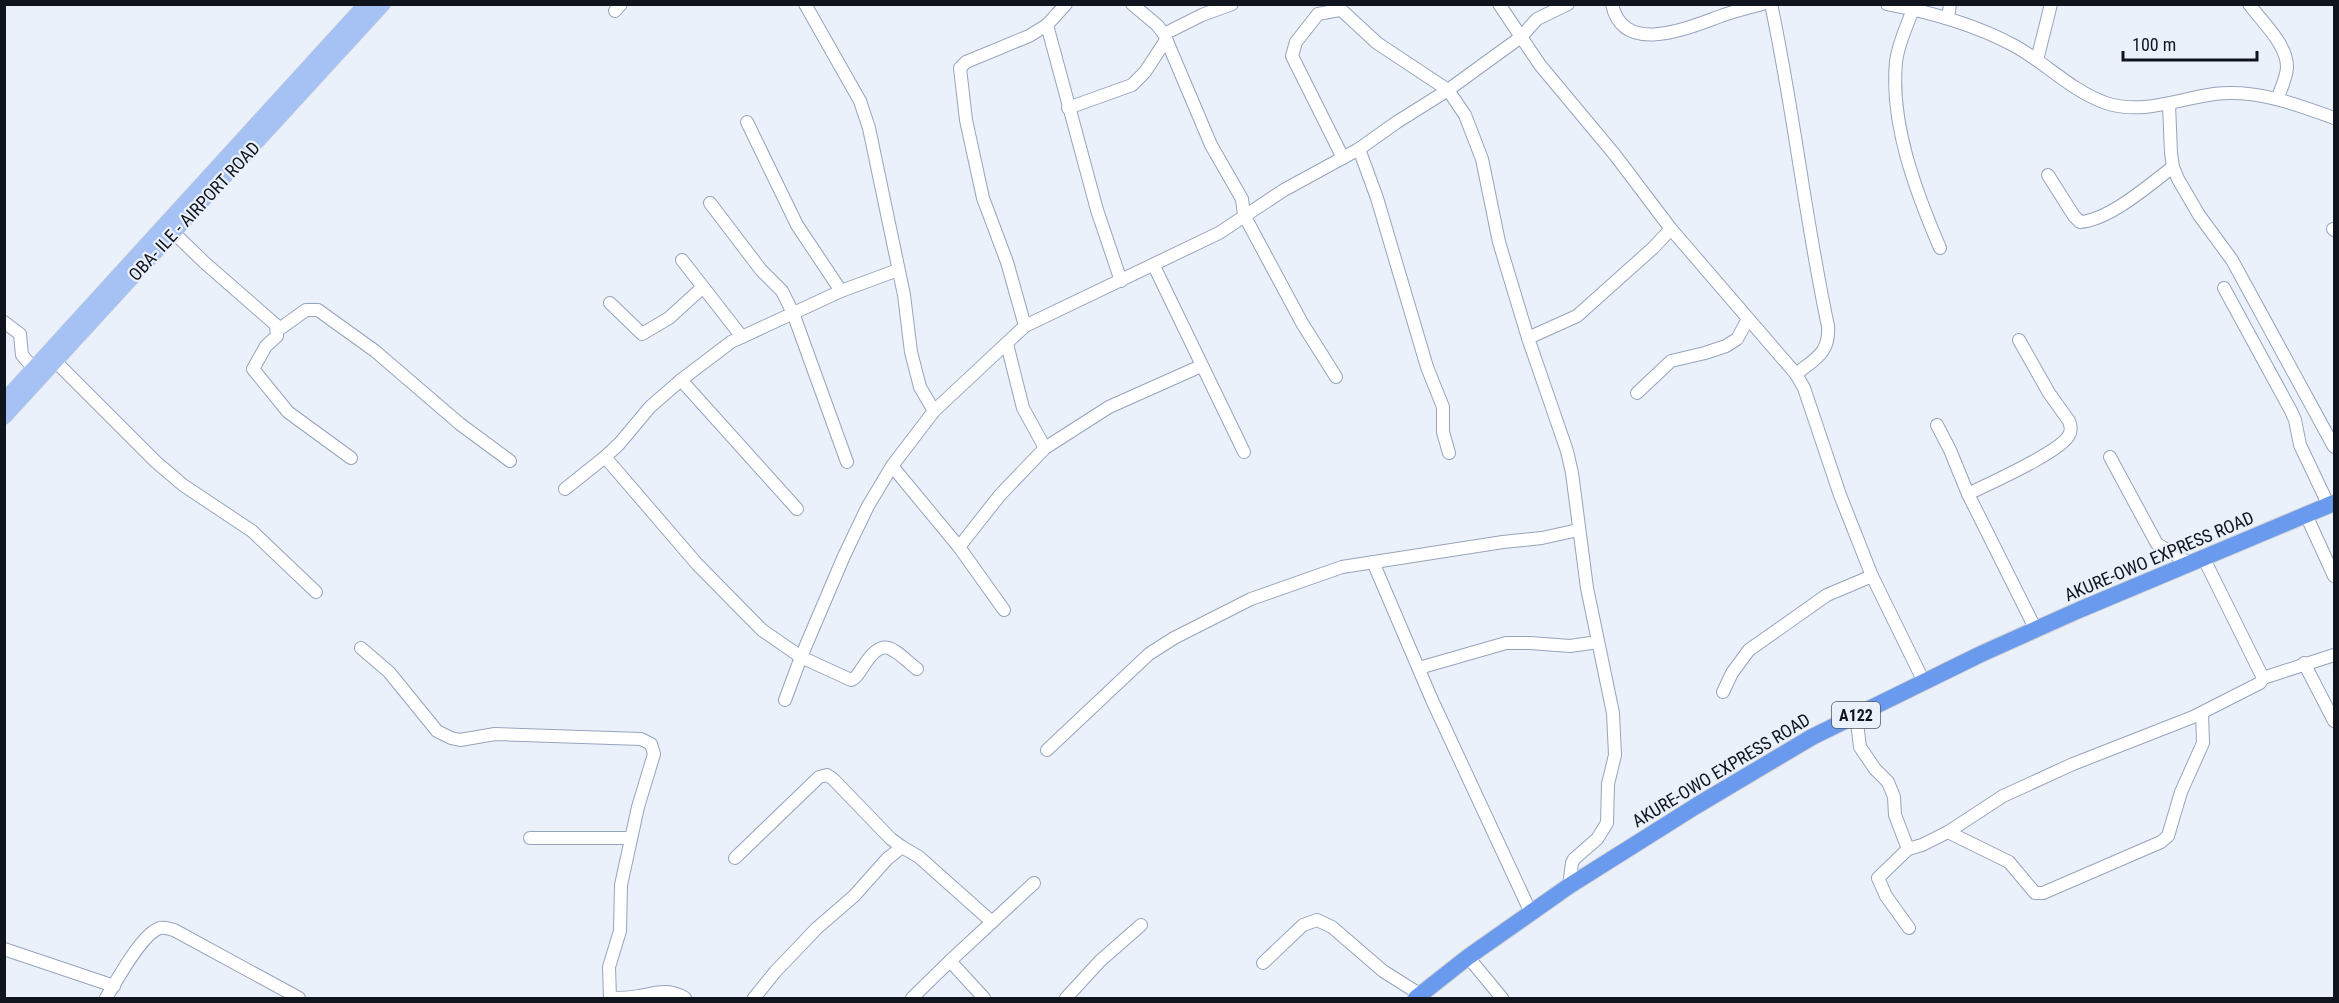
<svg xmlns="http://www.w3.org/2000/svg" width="2339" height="1003" font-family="'Roboto Condensed',sans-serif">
<rect width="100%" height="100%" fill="#ebf1fb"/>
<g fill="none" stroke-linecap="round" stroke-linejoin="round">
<g stroke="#96a4bc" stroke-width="14">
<g id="minor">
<path d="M805,4L860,101L869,128L904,295L911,352L920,387L934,411"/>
<path d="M1132,4L1157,25L1164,34L1211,145L1242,199L1244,215L1302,323L1336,377"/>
<path d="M1335,4L1377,43L1448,90L1465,115L1482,159L1499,242L1528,338L1567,451L1572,473L1587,588L1613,713L1615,755L1608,784L1607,823L1597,839L1574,859L1572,863L1569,886"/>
<path d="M1499,4L1540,65L1615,155L1671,229L1796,374L1804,388L1840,495L1872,576L1924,682"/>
<path d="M1612,4C1623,57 1690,27 1721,16C1734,11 1748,8 1762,4"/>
<path d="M1771,4C1794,111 1805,219 1828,326C1830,353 1815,359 1796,374"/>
<path d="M1887,4C1930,12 1974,24 2013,45C2045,62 2071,91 2106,103C2142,115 2178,99 2214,94C2256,89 2296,104 2334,118"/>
<path d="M2249,4C2262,22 2288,45 2287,68C2286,79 2281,89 2277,99"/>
<path d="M1913,9C1907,26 1898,44 1896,62C1890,124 1916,192 1940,248"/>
<path d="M1339,10L1318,14L1296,42L1292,56L1343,158"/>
<path d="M615,11L621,4"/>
<path d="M1948,18L1950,4"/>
<path d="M1047,25L1097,210L1121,281"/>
<path d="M1164,34L1202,15L1232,4"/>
<path d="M2037,60L2051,4"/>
<path d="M2169,104L2171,153L2173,167L2178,179L2199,215L2232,260L2334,447"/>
<path d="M1068,108L1132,85L1145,72L1166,40"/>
<path d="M747,122L797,225L841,291"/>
<path d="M1359,149L1377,198L1427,367L1443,407V432L1449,453"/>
<path d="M2048,175L2074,216L2080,222C2110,220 2150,184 2173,167"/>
<path d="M710,203L761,270L782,291L793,313L847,462"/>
<path d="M2333,229L2334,230"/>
<path d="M174,233L205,263L276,325L277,336L266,346L253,369L288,412L351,458"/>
<path d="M682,260L742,337"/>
<path d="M1154,266L1244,452"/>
<path d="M898,270L841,291L731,342L681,380L650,407L619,444L605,457L697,564L762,630L801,657L851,680C857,678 859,672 863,667C884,633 893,650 917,669"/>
<path d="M2224,288L2291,411L2295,420L2300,445L2329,506"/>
<path d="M610,303L642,334L669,318L703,287"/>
<path d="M4,322L20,334L22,355L34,369"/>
<path d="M1025,326L1007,262L983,198L966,120L960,68L966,62L1029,36L1047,25L1066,4"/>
<path d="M278,330L306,310H318L375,351L460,424L510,461"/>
<path d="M1528,338L1577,316L1653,248L1671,229"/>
<path d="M1007,344L1023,408L1045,448"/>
<path d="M55,361L156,462L183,485L252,531L316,592"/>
<path d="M681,380L797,509"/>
<path d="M1637,393L1671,361L1705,353L1726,346L1737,339L1748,319"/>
<path d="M1937,425L1950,450L1968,494L2036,630"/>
<path d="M2110,457L2157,544L2191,564"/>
<path d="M892,466L959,547L1004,610"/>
<path d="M565,489L605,457"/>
<path d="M1968,494C1988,484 2061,452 2069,435C2072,430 2071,426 2069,421L2049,393L2019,340"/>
<path d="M2306,515L2334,576"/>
<path d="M959,547L1000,495L1045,448L1109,407L1201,366"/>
<path d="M1373,562L1432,700L1531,913"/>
<path d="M361,648L389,672L437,731L451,738L460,740L495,734L641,739L651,744L654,754L638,807L621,885L620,931L609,967L610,998"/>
<path d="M2304,663L2334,721"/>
<path d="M1419,668L1506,643H1530L1570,646L1598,642"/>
<path d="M2263,678L2334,655"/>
<path d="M1723,692L1732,673L1749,650L1827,595L1872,576"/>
<path d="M785,700L801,657L844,556L868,506L892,466L934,411L1025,326L1219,233L1284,190L1359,149L1397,122L1448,90L1521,37L1537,19L1568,4"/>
<path d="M1856,715L1860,747L1875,769L1888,782L1894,797L1895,815L1908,849"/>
<path d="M1047,750L1149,654L1174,638L1251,599L1342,567L1503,542L1542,538L1578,530"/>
<path d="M1948,832L2009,862L2035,893H2043L2161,842L2168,836L2181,792L2203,743L2202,713"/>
<path d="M530,838H631"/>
<path d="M735,858L819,777L827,775L833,779L891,839L902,847"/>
<path d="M1909,928L1886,896L1878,878L1908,849L1922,845L1948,832L2003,796L2073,764L2193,717L2260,683L2263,678L2204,559"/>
<path d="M4,949L114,986"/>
<path d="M1468,957L1502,998"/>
<path d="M950,961L984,998"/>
<path d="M1263,963L1303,925L1317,920L1332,927L1383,971L1421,995"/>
<path d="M106,998C116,982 142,933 160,928C165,927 169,929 174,930L299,998"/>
<path d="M610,998C619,998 629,998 639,996C657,993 668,988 685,998"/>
<path d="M754,998L775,972L817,928L854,896L887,859L902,847L919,857L992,922"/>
<path d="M912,998L950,961L1034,883"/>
<path d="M1066,998L1100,961L1141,925"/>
</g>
</g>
<g stroke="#cfd0d2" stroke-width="16">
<g id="major">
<path d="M4,401L366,4"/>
<path d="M4,417L383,4"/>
</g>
</g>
<g stroke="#cfd0d2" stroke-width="18">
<path id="highway" d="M1416,998L1468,957L1569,886L1696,806L1812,737L1981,654L2079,610L2334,503"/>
</g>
<use href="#minor" stroke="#fff" stroke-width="12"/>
<use href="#major" stroke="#a6c2f5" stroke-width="15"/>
<use href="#highway" stroke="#6a9aee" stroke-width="16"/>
</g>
<g text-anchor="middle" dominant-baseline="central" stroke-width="4.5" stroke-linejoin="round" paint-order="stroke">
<rect fill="#ebf1fb" stroke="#525760" stroke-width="1.5" x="1832" y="702" width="48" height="26" rx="4.5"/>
<g font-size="16" font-weight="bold" fill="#10151d">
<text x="1856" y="715">A122</text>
</g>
<g font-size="18" fill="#10151d" stroke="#ebf1fb">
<text transform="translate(194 211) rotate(-47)">OBA- ILE - AIRPORT ROAD</text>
<text transform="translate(2159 556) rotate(-23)">AKURE-OWO EXPRESS ROAD</text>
<text transform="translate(1721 770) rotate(-31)">AKURE-OWO EXPRESS ROAD</text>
</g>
</g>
<rect width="2339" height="1003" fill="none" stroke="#10151d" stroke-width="12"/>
<path d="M2123 51v9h134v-9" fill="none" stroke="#10151d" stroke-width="3"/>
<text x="2132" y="51" font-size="18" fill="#10151d" stroke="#ebf1fb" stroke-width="4.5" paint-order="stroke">100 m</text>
</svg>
